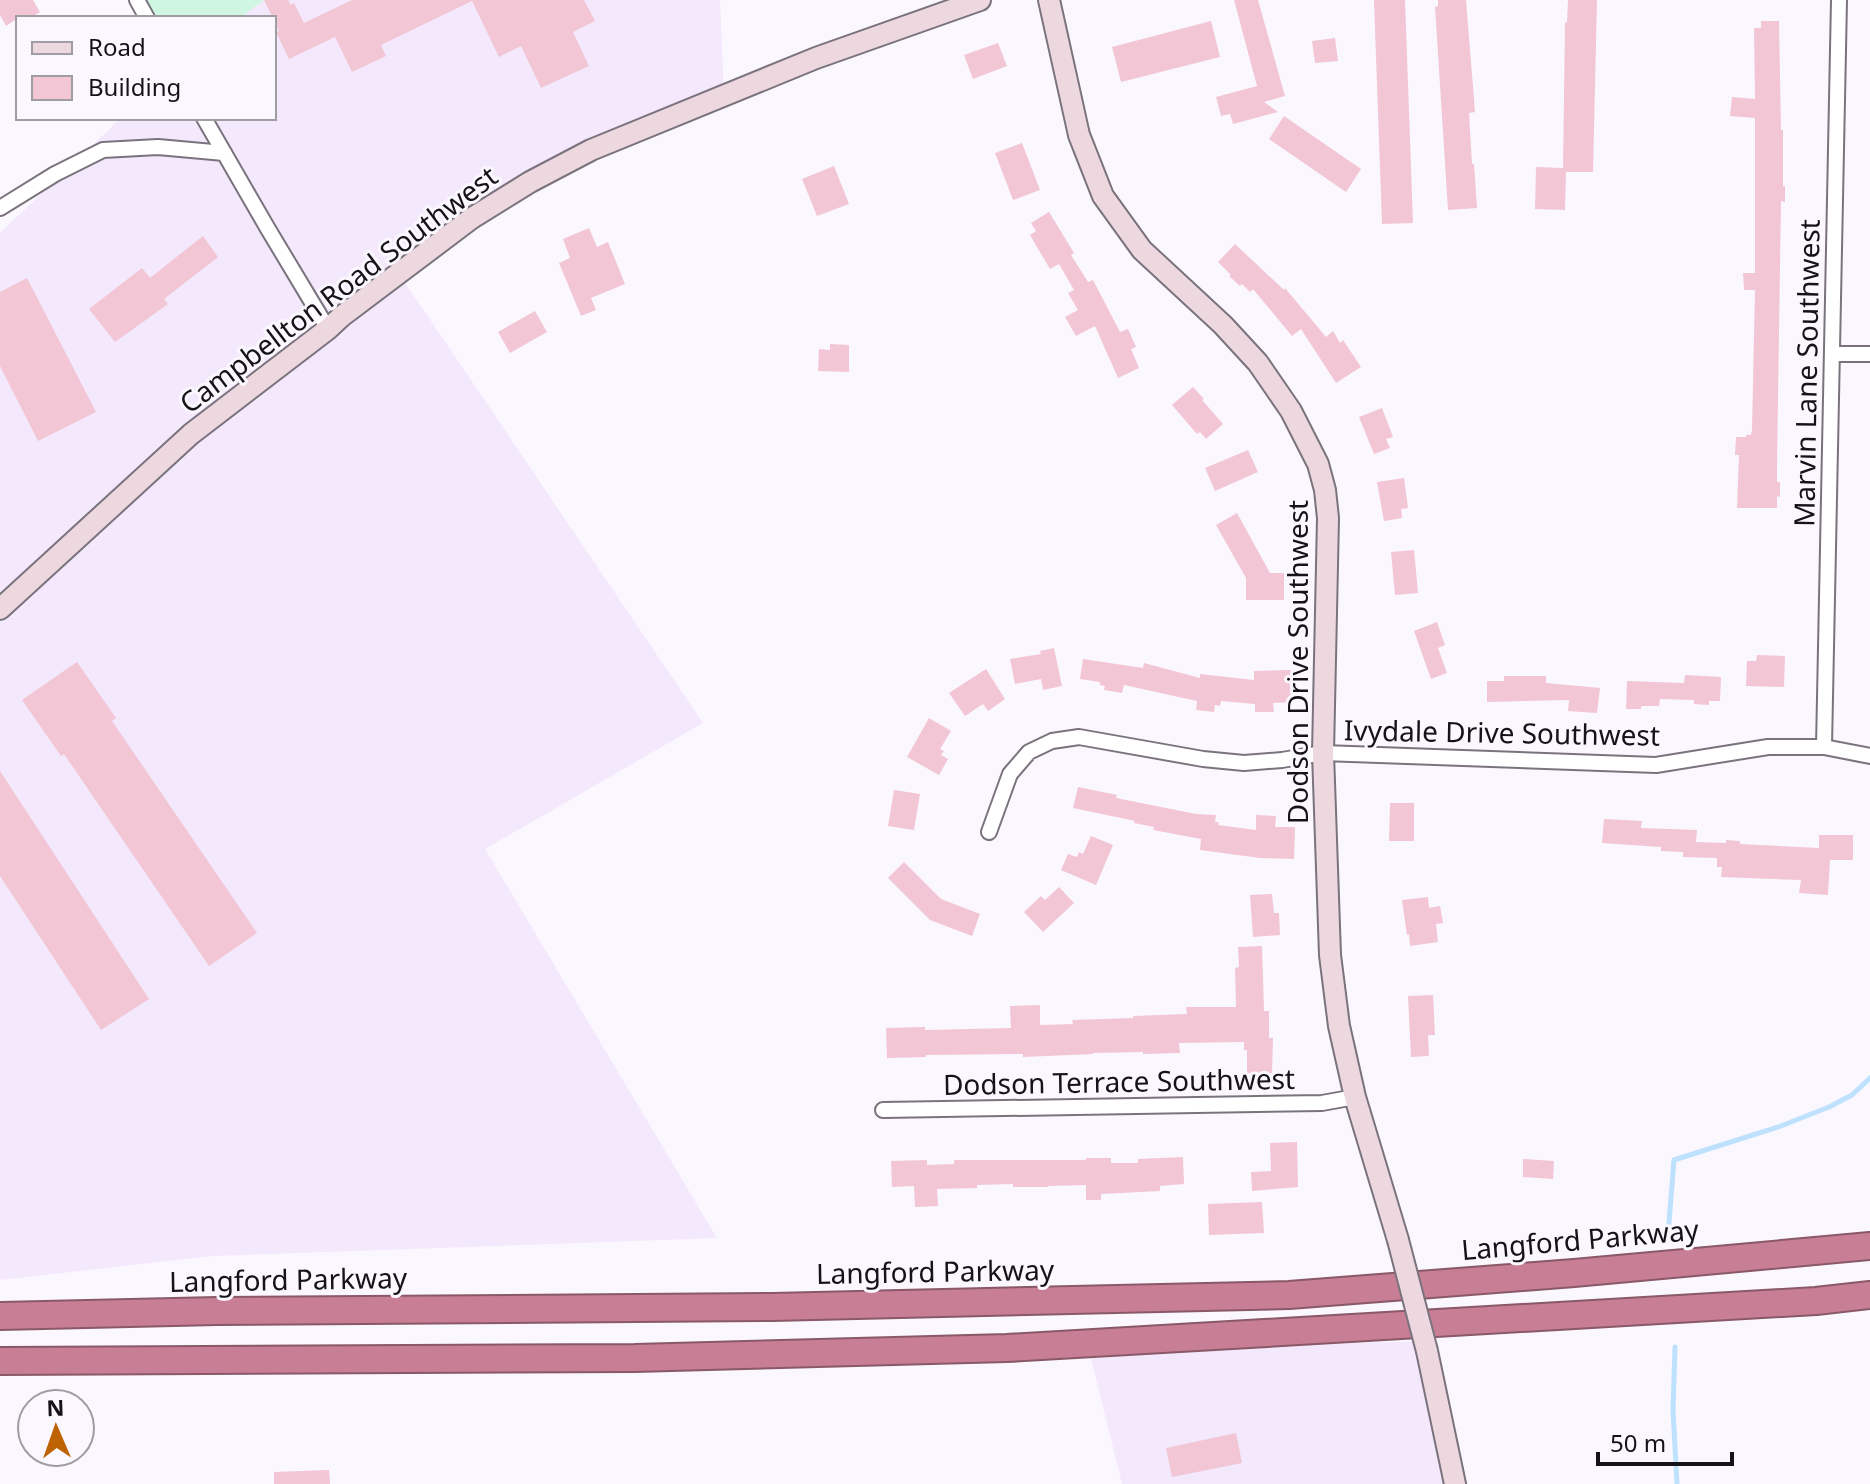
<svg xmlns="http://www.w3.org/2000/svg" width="1870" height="1484" font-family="'Noto Sans',sans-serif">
<rect width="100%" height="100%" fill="#fbf7ff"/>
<g fill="#f3e8fc">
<path d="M264,0H720L724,95L518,178L393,265L703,723L485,849L717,1238L212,1256L0,1280V233L121,118H274V18H240Z"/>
<path d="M1433,1341L1461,1484H1122L1089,1350Z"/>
</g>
<path fill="#cff6e2" d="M135,0H264L240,18H145Z"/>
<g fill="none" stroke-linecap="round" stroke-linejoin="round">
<g stroke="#bee1fd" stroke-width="5">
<path d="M1668,1235L1674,1160L1781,1126L1829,1107L1852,1095L1870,1078"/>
<path d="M1675,1347L1673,1410L1677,1484"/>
</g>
</g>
<g fill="#f2c6d5">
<path d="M0,0H33L40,12L30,18H18L6,26L0,15Z"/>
<path d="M264,0H288L291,5L294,3L304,23L352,0H584L595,21L573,32L589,66L541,88L521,46L499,57L472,1L381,45L386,56L352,72L335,37L289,59L276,32L279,31Z"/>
<path d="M1234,0H1258L1285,96L1264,102L1278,112L1233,124L1230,114L1221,116L1216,97L1257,86Z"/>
<path d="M1374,0H1405L1413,223L1382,224Z"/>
<path d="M1438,0H1466L1475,112L1469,113L1472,164H1474L1477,208L1448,210L1435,7L1438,6Z"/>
<path d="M1568,0H1597L1593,172H1566L1565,210L1535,209L1536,167L1563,168L1565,23L1567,22Z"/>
<path d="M1211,21L1220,57L1121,82L1112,47Z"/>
<path d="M1761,21H1779L1781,130H1783V186H1785V202L1781,201L1777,463V482H1780V497L1777,496V508H1737L1739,455H1735L1736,437H1746V435H1751L1752,430L1755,290H1744L1743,273H1755V118L1730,116L1732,97L1755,99L1754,28H1761Z"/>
<path d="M1335,38L1338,61L1315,63L1312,41Z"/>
<path d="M998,43L1007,66L973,79L964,55Z"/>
<path d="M1284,116L1361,169L1346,192L1269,139Z"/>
<path d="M1022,143L1040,190L1013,200L995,153Z"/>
<path d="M834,166L849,204L817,216L802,179Z"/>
<path d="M1049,212L1074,253L1071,255L1088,282L1093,280L1120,332L1128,329L1136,347L1131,349L1139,368L1118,378L1095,326L1076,336L1065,317L1078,310L1068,293L1074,290L1059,264L1050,269L1030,235L1036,231L1031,223Z"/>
<path d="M589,228L597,247L608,242L625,284L591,298L596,310L581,316L559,263L570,258L563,239Z"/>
<path d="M203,236L218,257L164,299L168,304L115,342L89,309L142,268L150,278Z"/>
<path d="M1235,244L1284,290L1285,288L1326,337L1333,331L1340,343L1343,340L1361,367L1336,383L1301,329L1292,336L1253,289L1250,292L1242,284L1240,286L1229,276L1231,275L1218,262Z"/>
<path d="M27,278L96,412L38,441L0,366V292Z"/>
<path d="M535,311L547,332L510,353L498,332Z"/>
<path d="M830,344L849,345V372L818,371L819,349L830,350Z"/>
<path d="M1193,387L1204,399L1202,400L1223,424L1206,439L1200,432L1197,434L1172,405Z"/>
<path d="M1382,408L1393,437L1386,439L1390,448L1374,454L1359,417Z"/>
<path d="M1248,450L1258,472L1215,491L1205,468Z"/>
<path d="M1404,478L1408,508L1401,509L1402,518L1384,521L1377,482Z"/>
<path d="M1237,513L1270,573H1284V600H1246V578L1216,525Z"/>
<path d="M1414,550L1418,593L1395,595L1391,552Z"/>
<path d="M1437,622L1445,645L1438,648L1447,673L1431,679L1414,631Z"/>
<path d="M1054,648L1062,686L1043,690L1041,679L1015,684L1010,659L1041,654L1040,651Z"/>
<path d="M1757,655L1785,656L1784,687L1746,686L1747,661H1756Z"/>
<path d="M1083,659L1143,668L1144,663L1200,678V674L1254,680V671L1291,670L1292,702L1273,703L1274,712H1255V704L1221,701L1220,706L1215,705L1214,712L1196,710L1197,701L1124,685L1122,693L1104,690L1105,686L1100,685V682L1080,679Z"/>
<path d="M77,662L116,718L112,721L257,933L209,966L64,754L61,756L22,700Z"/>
<path d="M986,669L1005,699L988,711L983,704L965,716L949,693Z"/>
<path d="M1685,675L1721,677L1720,701H1709V705L1694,704V700L1660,699L1659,706H1641V709H1626L1627,681L1684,683Z"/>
<path d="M1504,676H1546V683L1600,688L1597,713L1568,711L1569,700L1487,702V681H1504Z"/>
<path d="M929,718L951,731L940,749L944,751L941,755L948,759L939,775L907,757Z"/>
<path d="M0,771L149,999L101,1030L0,876Z"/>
<path d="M1078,787L1117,795L1116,798L1196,814L1216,815L1215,822H1219L1218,825L1256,830V815L1276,816L1275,827H1295L1294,859L1260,858L1200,850L1201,839L1153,830L1154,827L1134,823L1135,821L1073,808Z"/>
<path d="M894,790L920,794L914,830L888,826Z"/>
<path d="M1390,803H1414V841H1389Z"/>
<path d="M1604,819L1642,821L1641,828L1697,830L1696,842L1726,843V840L1740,841V844L1819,848V835H1853V860H1830L1828,895L1799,893L1801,880L1721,877L1722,867H1717V858L1683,857V852L1661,851V847L1602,843Z"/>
<path d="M1091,836L1113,845L1096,885L1061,870L1068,854L1077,857L1079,852L1083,854Z"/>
<path d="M904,862L941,899L980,914L972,936L930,920L888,878Z"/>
<path d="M1059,887L1074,903L1043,932L1024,912L1041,896L1045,900Z"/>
<path d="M1272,894L1274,913H1279L1280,935L1253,937L1250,895Z"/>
<path d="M1428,897L1429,908L1440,906L1443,923L1436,924L1438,942L1410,946L1409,934L1407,935L1402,900Z"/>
<path d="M1262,946L1264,1011H1269V1038H1273L1272,1073H1247V1050H1244V1042L1179,1043L1180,1053L1143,1054V1052L1093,1053V1054L1023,1057V1054L926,1055V1057L887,1058L886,1028L925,1027V1030L1011,1028L1010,1006L1040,1005V1025L1073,1024L1072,1020L1133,1018V1016L1187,1014L1186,1007H1236L1235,968L1239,967L1238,947Z"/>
<path d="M1433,995L1435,1035H1428L1429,1056L1411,1057L1408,996Z"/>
<path d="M1297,1142L1298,1187L1252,1191L1251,1172L1271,1171L1270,1143Z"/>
<path d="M1183,1157L1184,1184L1160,1186V1191L1101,1194V1200H1086V1185L1048,1186V1187H1013V1184L977,1185V1188L937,1189L938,1206L915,1207L914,1186L892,1187L891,1161L927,1160V1165L954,1164V1160H1086V1158H1111V1163H1138V1159Z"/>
<path d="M1523,1159L1554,1161L1553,1179L1523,1177Z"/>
<path d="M1262,1202L1264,1233L1209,1235L1208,1204Z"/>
<path d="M1236,1433L1242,1463L1172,1477L1166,1448Z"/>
<path d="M329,1470L330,1484H274V1472Z"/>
</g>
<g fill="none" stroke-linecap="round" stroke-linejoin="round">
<g stroke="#7a737e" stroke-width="18">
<g id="street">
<path d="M137,0L147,18"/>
<path d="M204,118L268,229L328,329"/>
<path d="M0,208L55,174L103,150L158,147L224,153"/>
<path d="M1832,354H1870"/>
<path d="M1824,747L1839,0"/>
<path d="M989,832L1010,774L1029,752L1052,741L1079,737L1203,759L1244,763L1282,760L1323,753L1656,765L1768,747H1824L1870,756"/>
<path d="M883,1110L1322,1103L1355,1097"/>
</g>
</g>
<g stroke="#7a737e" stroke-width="24">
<g id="secondary">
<path d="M1049,0L1079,135L1103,196L1142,250L1223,325L1258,363L1291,411L1318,464L1325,490L1328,518L1323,753L1330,955L1339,1026L1355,1097L1398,1240"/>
<path d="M0,609L191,434L328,329L342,316L472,218L530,182L591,150L816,58L980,0"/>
<path d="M1427,1351L1455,1484"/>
</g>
</g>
<g stroke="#895968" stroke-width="30">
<g id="highway">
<path d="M0,1316L217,1311L772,1307L1289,1295L1574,1273L1870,1246"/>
<path d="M0,1361L635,1358L1007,1348L1816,1301L1870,1295"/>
</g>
</g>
<use href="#street" stroke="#fff" stroke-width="14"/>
<use href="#secondary" stroke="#eed8df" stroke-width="20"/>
<use href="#highway" stroke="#c87e94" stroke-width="26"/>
<g stroke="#7a737e" stroke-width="24" stroke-linecap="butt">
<path id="secondary-bridge" d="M1398,1240L1427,1351"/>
</g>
<use href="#secondary-bridge" stroke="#eed8df" stroke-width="20"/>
</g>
<g text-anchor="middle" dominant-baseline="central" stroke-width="6" stroke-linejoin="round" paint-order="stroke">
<g font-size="28" fill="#151317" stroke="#fbf7ff">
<text transform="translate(338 289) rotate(-37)">Campbellton Road Southwest</text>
<text transform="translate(1806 373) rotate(-89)">Marvin Lane Southwest</text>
<text transform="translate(1297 662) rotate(-90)">Dodson Drive Southwest</text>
<text transform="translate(1502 732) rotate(1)">Ivydale Drive Southwest</text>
<text transform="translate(1119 1081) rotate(-1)">Dodson Terrace Southwest</text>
<text transform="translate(1580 1239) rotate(-5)">Langford Parkway</text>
<text transform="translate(935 1271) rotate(-1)">Langford Parkway</text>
<text transform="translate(288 1279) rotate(-1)">Langford Parkway</text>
</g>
</g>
<rect x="16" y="16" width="260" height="104" fill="#fbf7ff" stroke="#9f9ca2" stroke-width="2"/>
<rect x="32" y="42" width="40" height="12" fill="#eed8df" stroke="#9f9ca2" stroke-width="2"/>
<text x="88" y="56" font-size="24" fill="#151317">Road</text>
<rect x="32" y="76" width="40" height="24" fill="#f2c6d5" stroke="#9f9ca2" stroke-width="2"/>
<text x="88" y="96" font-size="24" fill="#151317">Building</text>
<g transform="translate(56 1428) rotate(358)"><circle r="38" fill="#fbf7ff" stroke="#9f9ca2" stroke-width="2"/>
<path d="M0-6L14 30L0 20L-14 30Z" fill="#bd6304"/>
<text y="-12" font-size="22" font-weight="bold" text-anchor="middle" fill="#151317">N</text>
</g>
<path d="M1598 1452v12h134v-12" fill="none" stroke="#151317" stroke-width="4"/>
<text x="1610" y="1452" font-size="24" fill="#151317" stroke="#fbf7ff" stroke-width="6" paint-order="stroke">50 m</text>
</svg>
